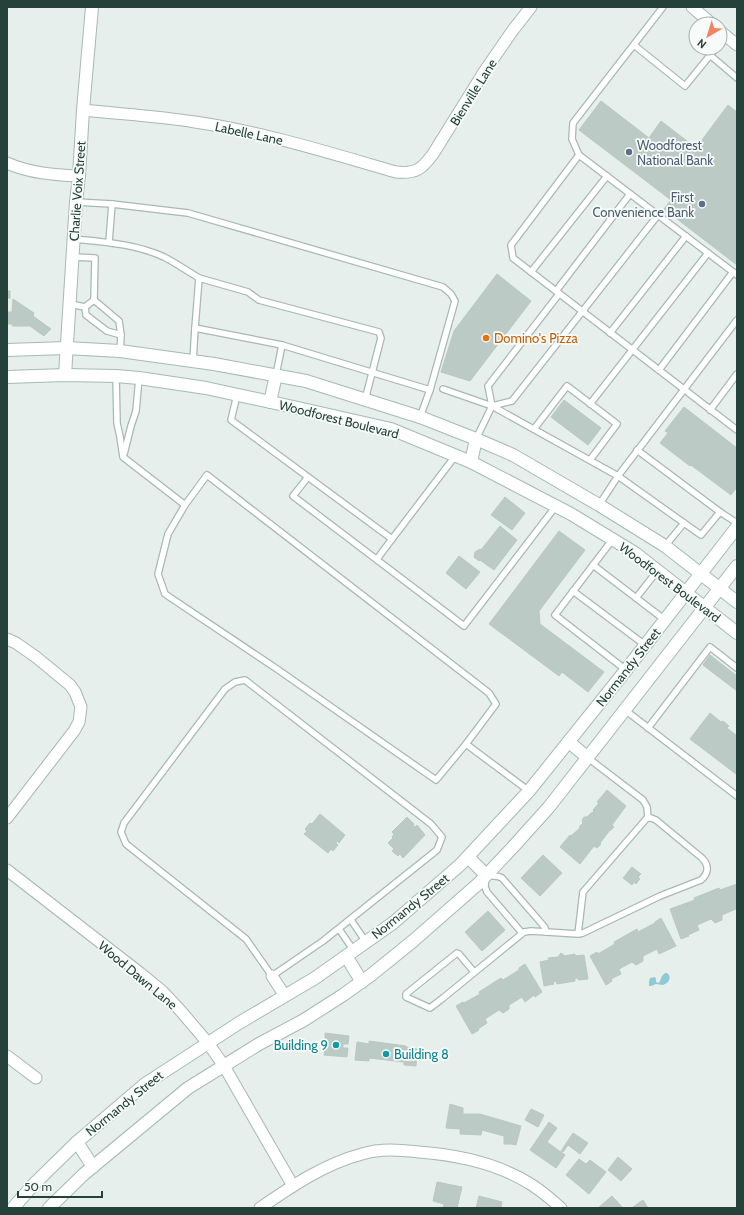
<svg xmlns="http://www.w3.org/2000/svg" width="744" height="1215" font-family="Cabin,sans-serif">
<rect width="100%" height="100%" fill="#e6efeb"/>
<path fill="#8ec9d4" d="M665,973H667C671,976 670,980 667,983L663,985L656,984L651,986H649V982L650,978L655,977L656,979V982L659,983L662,976Z"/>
<g fill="#bbcac4" stroke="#b8c9c2">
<path d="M601,101L649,138L661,121L696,148L728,105L737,112V265L664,209L671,200L579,130Z"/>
<path d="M497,274L531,301L470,381L441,372L454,331Z"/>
<rect x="7" y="291" width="3" height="7"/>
<path d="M13,299L34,313L33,316L51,329L44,336L30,326H12L13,324H7V312H12Z"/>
<path d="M564,400L601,428L588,445L551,417Z"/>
<path d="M684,407L737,448V487L731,495L691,465L690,466L660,443L668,433L665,431Z"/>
<path d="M505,497L525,513L512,530L491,515Z"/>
<path d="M500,526L517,540L494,570L480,560L479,561L474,557L475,552L480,549L481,550Z"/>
<path d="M559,531L585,550L539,611L540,624L604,672L588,692L562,672L559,676L489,624Z"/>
<path d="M459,556L480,572L466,589L446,573Z"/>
<path d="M710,655L737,676V691L703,665Z"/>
<path d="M710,713L721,722L723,721L729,726L727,728L737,736V773L736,774L690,739Z"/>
<path d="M607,790L626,806L612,825L614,827L611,830H610L600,843L601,844L597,848L594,846L580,864L560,847L570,835L571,836L580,828L579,827L583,823L582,820L584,817H587L591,813H592L594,811L593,810L599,803L597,802Z"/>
<path d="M320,814L345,835L339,843L337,841L336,843L338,845L333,851L331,849L328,853L304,834L307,831L305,829L310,823L312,824Z"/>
<path d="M407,817L414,824L413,826L415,827L417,825L425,835L403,858L400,854L398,856L392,851L394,849L388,843L393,838L392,837L394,834L392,832Z"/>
<path d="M543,855L562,873L540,896L521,878Z"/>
<path d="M632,867L641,874L638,877L640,879L638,881L636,884L634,882L632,885L623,878Z"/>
<path d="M737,884V910L736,909L722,915V920L715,923L711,919L697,925L699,930L688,935L689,936L681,939L670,909L695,900L694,898L719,888L720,890Z"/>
<path d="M488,911L505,930L482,951L465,932Z"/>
<path d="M661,918L676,946L659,954L657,949L643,956V961L636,965L632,962L619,969L621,974L611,979L612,981L606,985L590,956L597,952L598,954L615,944L614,942L637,929L638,932L655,923V922Z"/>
<path d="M561,953L565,956L575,954V956L584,955L588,979L578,980V978H575V981L557,984L556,981L553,982L554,984L544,986L540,962L549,960L548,958L558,957Z"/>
<path d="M525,964L542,992L535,997L534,995L525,1002L522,997L509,1005V1009L503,1013L499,1010L485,1019L487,1023L478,1029L479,1030L472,1034L456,1006L463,1002L464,1003L480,994L479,992L501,978L503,980L519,970V968Z"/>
<path d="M325,1033L349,1036L348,1044H343V1048H348L347,1057L324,1055L325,1046L328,1047L329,1043L325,1042Z"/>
<path d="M369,1041L406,1046V1047L417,1049L416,1066L404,1065V1062L369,1058V1061L355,1060L357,1042L369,1044Z"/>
<path d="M450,1104L463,1108V1114H480L521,1126L516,1145L511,1144H504V1136L482,1130L481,1135L460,1134V1129L446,1128Z"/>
<path d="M531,1109L544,1115L538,1127L525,1120Z"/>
<path d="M549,1122L557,1128L547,1142L565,1155L556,1168L530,1150Z"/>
<path d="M573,1133L588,1143L580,1154L568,1145L563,1152L561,1151Z"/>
<path d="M618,1157L632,1169L621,1181L608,1170Z"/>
<path d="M579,1159L586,1164L590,1160L606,1172L589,1194L566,1175Z"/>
<path d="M437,1182L462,1187L457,1208H443L444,1204L433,1201Z"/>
<path d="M479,1196L502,1202L501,1208H476Z"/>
<path d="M612,1196L623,1208H598Z"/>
<path d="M643,1200L648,1208H634L633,1207Z"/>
</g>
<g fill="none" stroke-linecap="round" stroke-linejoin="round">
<g stroke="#a8b8b2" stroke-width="8">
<g id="service">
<path d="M663,7L573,123L572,139L579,155L737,275"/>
<path d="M720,43L726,36"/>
<path d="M634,45L685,86L716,48"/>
<path d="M711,56L737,78"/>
<path d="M579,155L511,245L513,258L737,430"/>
<path d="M76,202L112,204L109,242"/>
<path d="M112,204L188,213L443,287L451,294L455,301L430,390"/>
<path d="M74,239C105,242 136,244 164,257C176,263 187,271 199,278L195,328L282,345L430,390L420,417"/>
<path d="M72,257L95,258L94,300L119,321L121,335L120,351"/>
<path d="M531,272L607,176"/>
<path d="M199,278L248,292L259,300L379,332L381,338L365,400"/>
<path d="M556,291L630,194"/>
<path d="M70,304L85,307L94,300"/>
<path d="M85,307L86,315L107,331L121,335"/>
<path d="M610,333L686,236"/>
<path d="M193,361L195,328"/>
<path d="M659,370L733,272"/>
<path d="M276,375L282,345"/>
<path d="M116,376L117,423L120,437L123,457L185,505"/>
<path d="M443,389L492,406L618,476L684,523L665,546"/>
<path d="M237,395L231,420L308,477"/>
<path d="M590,404L708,253"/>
<path d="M492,406L488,386L559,294"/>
<path d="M710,410L737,374"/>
<path d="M534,429L567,386L617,424L590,460"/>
<path d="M476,439L492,406L512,401L658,215"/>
<path d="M637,450L720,512L701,535L684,523"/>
<path d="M124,454L131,426L136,411L139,378"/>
<path d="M207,475L489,693L496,704L466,744L436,780L277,669L165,594L158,574L168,534L185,505Z"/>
<path d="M599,505L618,476L737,320"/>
<path d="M720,512L737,523"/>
<path d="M392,539L456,455"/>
<path d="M613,539L555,615L626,670"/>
<path d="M377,559L392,539L308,477L293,496L464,626L556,506"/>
<path d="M593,565L665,620"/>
<path d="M573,591L645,645"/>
<path d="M636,598L658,570"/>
<path d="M245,680L431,824L442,837L437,850L323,941L272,976L246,939L126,844L121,832L124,823L225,689L235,682Z"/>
<path d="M625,710L737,796"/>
<path d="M648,728L710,647L737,668"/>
<path d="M466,744L529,791"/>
<path d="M588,758L643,800L647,807L648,818"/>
<path d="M351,920L366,942"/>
<path d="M339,929L354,951"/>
<path d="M522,933L487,892L485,887L486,875C492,877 497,875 502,878L542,924L545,928L546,932"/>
<path d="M474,972L459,954L457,953L406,994V997L430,1008L443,998L524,932L531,931L578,934L583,933L660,896L701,880C709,873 709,865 702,858L656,820L651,818H647L583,892L578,934"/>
</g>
</g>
<g stroke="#a8b8b2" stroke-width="13">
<g id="minor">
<path d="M692,7L712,24"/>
<path d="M720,31L737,45"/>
<path d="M83,110C120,114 158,116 195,122C263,132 330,153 396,172C416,174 422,169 433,154L484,72L513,30L531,7"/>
<path d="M7,163C29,173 55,175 79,176"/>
<path d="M7,639L16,643L36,657L70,685L75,692L81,707L79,722L74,731L7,818"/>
<path d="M7,870L140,973L162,991L179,1009L208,1043L224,1066L293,1186"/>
<path d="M272,976L285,996"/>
<path d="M7,1056L36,1078"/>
<path d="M260,1208C292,1186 324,1164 362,1154C381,1148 400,1150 419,1152C459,1155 498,1163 532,1185C543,1192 552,1200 561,1208"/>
</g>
</g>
<g stroke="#a8b8b2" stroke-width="14">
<path id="tertiary" d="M65,375L76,202L79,176L83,110L92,7"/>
</g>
<g stroke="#a4bbb3" stroke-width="14">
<g id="secondary">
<path d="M7,350L66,348L120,351L214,364L306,381L420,417L476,439L513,455L599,505L665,546L737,602"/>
<path d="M7,377L65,375L116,376L139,378L206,388L298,408L391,429L471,462L571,514L635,553L737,633"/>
<path d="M270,402L276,375"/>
<path d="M471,462L476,439"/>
<path d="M569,742L588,758"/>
<path d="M468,857L486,875"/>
<path d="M346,956L362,982"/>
<path d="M77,1142L93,1167"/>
<path d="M13,1208L33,1185L77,1142L145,1084L239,1023L315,978L393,923L460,865L529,791L626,670L737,527"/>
<path d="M49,1208L84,1174L188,1088L259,1044L304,1020L343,995L371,975L413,941L478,884L513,847L549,807L737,566"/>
</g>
</g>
<use href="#service" stroke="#fff" stroke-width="5.5"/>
<use href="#minor" stroke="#fff" stroke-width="11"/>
<use href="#tertiary" stroke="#fff" stroke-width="12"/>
<use href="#secondary" stroke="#fff" stroke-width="12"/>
</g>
<g fill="#5c6f8a" stroke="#f7fbf9" stroke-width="1.5">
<circle cx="629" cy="152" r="4"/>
<circle cx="702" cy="204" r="4"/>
</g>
<circle fill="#e8710a" stroke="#f7fbf9" stroke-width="1.5" cx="486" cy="338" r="4"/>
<g fill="#0f9aa8" stroke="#f7fbf9" stroke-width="1.5">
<circle cx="336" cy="1045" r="4"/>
<circle cx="386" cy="1054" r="4"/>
</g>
<g text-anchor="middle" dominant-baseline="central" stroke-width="3.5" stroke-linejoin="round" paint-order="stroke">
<g font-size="13" fill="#24423a" stroke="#f7fbf9">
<text transform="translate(473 92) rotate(-58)">Bienville Lane</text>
<text transform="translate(249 133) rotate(12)">Labelle Lane</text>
<text transform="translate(77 191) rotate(-86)">Charlie Voix Street</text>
<text transform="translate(339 419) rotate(14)">Woodforest Boulevard</text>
<text transform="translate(670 582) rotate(37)">Woodforest Boulevard</text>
<text transform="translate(628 667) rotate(-52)">Normandy Street</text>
<text transform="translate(410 906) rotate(-39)">Normandy Street</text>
<text transform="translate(138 975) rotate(40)">Wood Dawn Lane</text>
<text transform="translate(124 1103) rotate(-39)">Normandy Street</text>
</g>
<g font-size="13" fill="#4e5e75" stroke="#f7fbf9" text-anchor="start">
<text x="637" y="145">Woodforest<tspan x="637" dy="15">National Bank</tspan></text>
<text x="694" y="197" text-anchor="end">First<tspan x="694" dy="15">Convenience Bank</tspan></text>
</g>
<g font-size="13" fill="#c56008" stroke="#f7fbf9" text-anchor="start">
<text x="494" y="338">Domino's Pizza</text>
</g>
<g font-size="13" fill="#0d838f" stroke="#f7fbf9" text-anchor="end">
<text x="328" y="1045">Building 9</text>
<text x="394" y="1054" text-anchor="start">Building 8</text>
</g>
</g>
<rect width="744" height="1215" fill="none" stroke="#24423a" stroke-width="16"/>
<g transform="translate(708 36) rotate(218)"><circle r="19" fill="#f7fbf9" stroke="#a3b1ad"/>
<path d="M0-3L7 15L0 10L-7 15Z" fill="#f4845f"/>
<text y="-6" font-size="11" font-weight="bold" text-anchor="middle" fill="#24423a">N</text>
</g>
<path d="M18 1191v6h84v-6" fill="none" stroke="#24423a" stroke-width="2"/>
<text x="24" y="1191" font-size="12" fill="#24423a" stroke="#f7fbf9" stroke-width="3" paint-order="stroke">50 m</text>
</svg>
